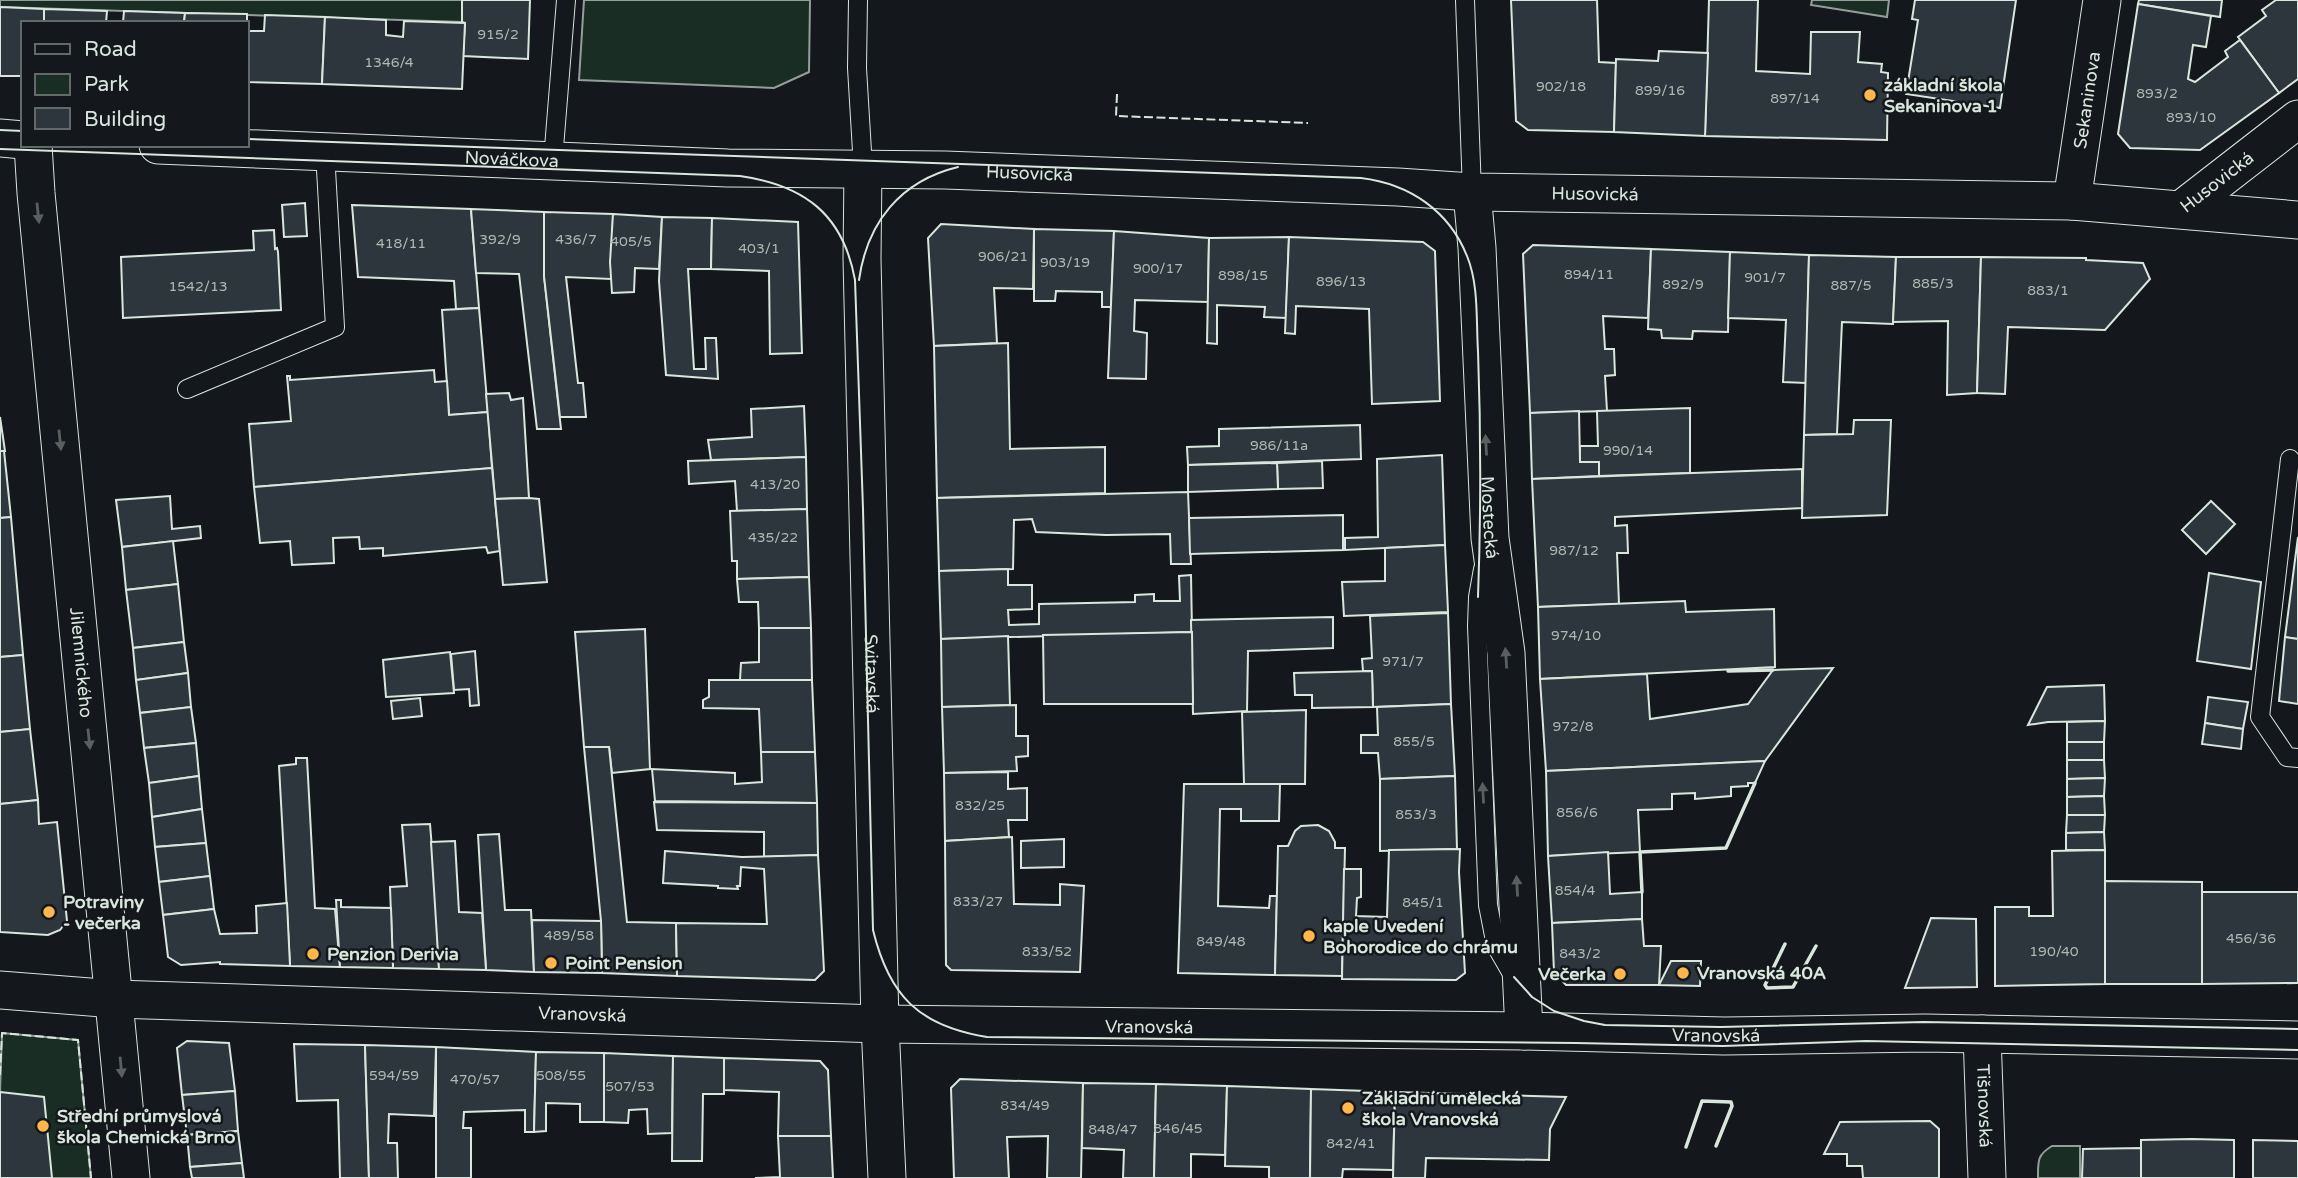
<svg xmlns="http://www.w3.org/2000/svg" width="2298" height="1178" font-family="'Varela Round',sans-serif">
<rect width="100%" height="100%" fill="#14181c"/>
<g fill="#1a2d24" stroke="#939e99" stroke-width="2">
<path d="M0,0H462V22L0,7Z"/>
<path d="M584,0H810L809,72L774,88L579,80Z"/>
<path d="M1812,0H1889L1887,17L1811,5Z"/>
<path d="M2,1033L78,1040L91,1178H52L0,1092Z"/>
<path d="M2052,1146H2080V1178H2038C2038,1161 2037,1155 2052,1146Z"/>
</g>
<g fill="#2c363c" stroke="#d8e6dc" stroke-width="2">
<path d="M462,0H530L528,59L463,56L465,23L462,22Z"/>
<path d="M1511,0H1597L1599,62L1616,63L1614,132L1528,130L1516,121Z"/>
<path d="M1709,0H1758L1756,71L1810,74L1811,32H1860L1858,62L1882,64L1881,72L1888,73L1887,140L1705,136Z"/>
<path d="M1915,0H2016L2000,108L1906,94L1918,20L1912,19Z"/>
<path d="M2139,0H2222L2220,17L2138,4Z"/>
<path d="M2276,0H2298V79L2279,93L2238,37L2266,16L2262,10Z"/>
<path d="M2138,4L2211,16L2206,47L2193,45L2188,79L2195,82L2228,57L2225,51L2240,40L2279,93L2200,150L2130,148L2118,134Z"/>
<path d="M0,7L44,9V23H23V76H0Z"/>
<path d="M44,9L107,11L106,23H44Z"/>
<path d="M124,11L185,13L184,23H123Z"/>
<path d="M185,13L247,14V23H184Z"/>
<path d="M265,15L325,17L322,84L247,82V31H264Z"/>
<path d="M325,17L386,20V35L403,37L404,21L465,23L462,89L322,84Z"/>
<path d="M1659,51L1708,53L1705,136L1614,132L1616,59L1658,61Z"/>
<path d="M305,203L307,236L284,237L282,205Z"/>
<path d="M352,205L471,209L479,308L456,309L454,281L358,277Z"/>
<path d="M471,209L544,212V276L561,429H537L519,274L476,273Z"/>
<path d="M544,212L613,214L611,279L566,277L578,383H583L586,417H560L544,276Z"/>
<path d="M613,214L662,217L659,269L635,268L634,292L612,293L610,262Z"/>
<path d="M662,217L712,218L711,269H688L694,369H706L705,338H716L718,379L666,375L659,281Z"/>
<path d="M712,218L798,222L802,353L770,354L769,271L711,269Z"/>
<path d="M941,224L1034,229L1033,289L994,288L997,343L934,346L928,238Z"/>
<path d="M1034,229L1114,231L1111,307H1102V292L1056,291L1055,301H1034Z"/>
<path d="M274,230L275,249L277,248L278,252L281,310L123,318L121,257L254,250L253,231Z"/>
<path d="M1114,231L1209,238L1208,302L1135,300L1134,331L1147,333L1146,379L1108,378Z"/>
<path d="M1289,237L1286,318L1264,317L1265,307L1217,305V344L1207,343L1209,238Z"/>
<path d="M1289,237L1423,242L1435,251L1440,401L1372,404L1369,309L1296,306L1295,334L1285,333Z"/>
<path d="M1533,245L1651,249L1648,318L1603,316L1605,349H1614L1615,375L1605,376L1607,411L1530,413L1523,254Z"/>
<path d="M1651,249L1730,252L1728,332L1693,331L1692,339L1662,338L1661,330L1648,329Z"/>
<path d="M1730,252L1809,255L1806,383L1783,382L1786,320L1728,318Z"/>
<path d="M1809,255L1896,257L1893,324L1842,322L1837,434L1804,435Z"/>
<path d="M1896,257H1981L1977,393L1947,395L1948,321L1893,322Z"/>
<path d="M1981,257L2086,258V260L2143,263L2150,279L2105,330L2008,327L2005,394L1977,393Z"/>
<path d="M479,308L488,412L449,415L442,310Z"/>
<path d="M1008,343L1010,449L1105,447V493L937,498L934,346Z"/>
<path d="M434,370L435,382L447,381L449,415L488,412L492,468L254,487L249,424L291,421L287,376H290V380Z"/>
<path d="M509,393L511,400L523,398L529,498L495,499L486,394Z"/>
<path d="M804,406L806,457L711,460L708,440L752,437L751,409Z"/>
<path d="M1690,408V473L1599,476V462H1580V446H1598L1597,411Z"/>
<path d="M1579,411L1580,462H1599V476L1532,479L1530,413Z"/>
<path d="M0,417L5,451H0Z"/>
<path d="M1854,420H1891L1887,515L1802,518L1804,435L1853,434Z"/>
<path d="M1360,425L1361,459L1188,465L1187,447L1219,446V429Z"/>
<path d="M0,451H4L11,517L0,518Z"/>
<path d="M1442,455L1445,545L1345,550V538L1378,537L1377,459Z"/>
<path d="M806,457L807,509L737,511L735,481L689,484L688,461Z"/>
<path d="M1322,461L1323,488L1278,489L1277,463Z"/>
<path d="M1277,463L1278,489L1188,492V465Z"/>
<path d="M492,468L500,551L488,553L486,547L383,556V548L360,549L359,537L333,538L334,563L292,565L290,541L260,543L254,487Z"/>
<path d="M1802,469V508L1615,517V526L1627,525L1628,553H1617L1619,604L1538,607L1532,479Z"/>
<path d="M1188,492L1191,564H1171L1170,534L1106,535L1036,532L1032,519L1014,520L1013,569L939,571L937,498Z"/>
<path d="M170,496L172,529L200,526L201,538L122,547L116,500Z"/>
<path d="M529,498L539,499L547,582L503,585L495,499Z"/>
<path d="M2211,501L2235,524L2206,554L2182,530Z"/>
<path d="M807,509L809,577L737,579V561H732L730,511Z"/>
<path d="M1343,515V550L1190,554L1189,518Z"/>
<path d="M11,517L23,655L0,657V518Z"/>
<path d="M2298,537V639L2285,637Z"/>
<path d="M173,541L178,584L126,590L122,547Z"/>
<path d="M1445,545L1448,612L1344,616L1342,582L1385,581V548Z"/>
<path d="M1008,569V585H1032V609L1008,610L1009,625L1039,624V604L1135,602V595L1154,594V601H1180L1179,576L1191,575L1192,632L941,639L939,571Z"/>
<path d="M2209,573L2261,582L2251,669L2197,661Z"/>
<path d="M809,577L811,628H759L758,602H739L737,579Z"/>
<path d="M178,584L184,642L133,648L126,590Z"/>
<path d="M1685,601L1686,612L1774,609L1775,667L1540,679L1538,607Z"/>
<path d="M1448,613L1451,704L1373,707L1372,671H1363L1362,659L1372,658L1370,616Z"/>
<path d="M1333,617V648L1248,651L1247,711L1193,714L1191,620Z"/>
<path d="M759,628H811L812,680H740L741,663L759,662Z"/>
<path d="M645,629L650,769L612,773L609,747H584L575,632Z"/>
<path d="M1192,632L1193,704H1044L1043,635Z"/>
<path d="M1008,636L1010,705L942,707L941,639Z"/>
<path d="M2285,637L2298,639V704L2279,701Z"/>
<path d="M184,642L188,673L136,680L133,648Z"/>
<path d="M475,651L479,705L470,706L469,689L454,690L451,654Z"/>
<path d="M450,652L454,693L386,697L383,660Z"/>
<path d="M23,655L30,729L0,732V657Z"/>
<path d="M1833,668L1765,761L1546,771L1540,679L1647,674L1650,719L1748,704L1773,670Z"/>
<path d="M1372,671L1373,707L1312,708V695H1295L1294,673Z"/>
<path d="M188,673L191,707L140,713L136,680Z"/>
<path d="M709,680H812L815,752H761L759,709L703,708V700L709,697Z"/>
<path d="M2104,685L2105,721L2048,722L2028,725L2047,687Z"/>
<path d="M2208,697L2248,702L2243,729L2205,723Z"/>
<path d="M420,698L422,716L393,719L391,701Z"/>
<path d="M1451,704L1455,776L1380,779L1378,753H1361V735H1378L1377,707Z"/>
<path d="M1016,705V736H1028V756L1016,757L1017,771L944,773L942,707Z"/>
<path d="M191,707L196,743L144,748L140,713Z"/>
<path d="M1306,710L1305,784H1244L1242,712Z"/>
<path d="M2105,721L2104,742H2067V722Z"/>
<path d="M2205,723L2243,729L2241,749L2202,744Z"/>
<path d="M30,729L38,800L0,804V732Z"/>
<rect x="2067" y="742" width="37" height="18"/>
<path d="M196,743L199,776L149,783L144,748Z"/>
<path d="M584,747H609L627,922L676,923L677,976L602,973L601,921Z"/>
<path d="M761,752H815L817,803L655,801L652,769L735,773V784L762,782Z"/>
<path d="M296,758H307L315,908L335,909L340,967L290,966L279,766L296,764Z"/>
<path d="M2067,760H2104L2105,778L2067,779Z"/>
<path d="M1765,761L1755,783H1748V786L1731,787V796L1695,799V793L1672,794V809L1638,810L1640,852L1548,856L1546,771Z"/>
<path d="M1008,772V789L1027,788V820H1008L1009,837L945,841L944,773Z"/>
<path d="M199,776L202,809L152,817L149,783Z"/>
<path d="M1455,776L1457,849L1380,851V779Z"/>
<path d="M2105,778L2104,796L2067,797V779Z"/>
<path d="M1184,784H1280L1279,821H1241V809H1220L1218,906L1269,908L1270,896H1277L1275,975L1178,973Z"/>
<path d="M2104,796L2105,815H2067V797Z"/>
<path d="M38,800L39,824L57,822L67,921L60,930L48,935L0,932V804Z"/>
<path d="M654,802L817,803L818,855L764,857V832L657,830Z"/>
<path d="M202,809L206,843L155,847L152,817Z"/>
<path d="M2067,815H2105L2104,832L2066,833Z"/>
<path d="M430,824L435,885L439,969L393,968L390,887L407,886L402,825Z"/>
<path d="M1318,825L1329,831L1335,842V848H1345L1342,976L1275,975L1278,846H1288L1295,831L1301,826Z"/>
<path d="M2104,832L2105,850H2066V833Z"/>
<path d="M499,834L505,910H531L534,972L486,970L478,835Z"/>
<path d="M1012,837L1014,904L1060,905V884L1084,886L1080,972L951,970L946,965L945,841Z"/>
<path d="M1064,839V867L1021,868V841Z"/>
<path d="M455,841L459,912L482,913L486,970L439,969L431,842Z"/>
<path d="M206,843L210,876L159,882L155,847Z"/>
<path d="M1460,849L1459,872L1465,973L1456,980L1342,979L1344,869H1361V897L1357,898L1356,916L1387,917L1389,850Z"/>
<path d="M2105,850V984L1995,986V907H2029V916H2053L2052,851Z"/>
<path d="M665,851L742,857L818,855L824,971L815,980L677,976L676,923L767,924L764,869L741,867L740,886H737L738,889L718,888V886L663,883Z"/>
<path d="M1608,852L1610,894L1642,892V919L1552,923L1548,856Z"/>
<path d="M210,876L214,909L163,915L159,882Z"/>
<path d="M2105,881L2202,882V984H2105Z"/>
<path d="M2202,892H2298V983L2202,984Z"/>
<path d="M336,900H341V907L391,908L393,968L340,967Z"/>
<path d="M287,903L290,966L220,964V962L181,965L168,957L163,915L214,909L220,934L257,933L256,906Z"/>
<path d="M1931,918L1976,919L1977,987L1905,988Z"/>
<path d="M1642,919L1644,946H1661L1659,985H1566L1554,972L1552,923Z"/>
<path d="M532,920L601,921L602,973L534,972Z"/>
<path d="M1671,961H1701L1700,986L1659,985Z"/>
<path d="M187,1041L229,1043L235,1091L182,1095L177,1048Z"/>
<path d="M294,1044L365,1045L369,1178H340L338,1100L297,1101Z"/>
<path d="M365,1045L436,1047L434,1116L389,1114L388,1143H397L398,1178H369Z"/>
<path d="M436,1047L536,1052L534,1132H525V1110L464,1112L463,1128H471V1178H436Z"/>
<path d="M536,1052L604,1053V1122H580V1104L546,1103V1131L534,1132Z"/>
<path d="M604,1053L673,1056L672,1133L648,1134L647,1109L629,1110L628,1123L604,1122Z"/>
<path d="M673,1056L724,1058V1094H703L702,1161H672Z"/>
<path d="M724,1058L820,1061L828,1070L831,1136H778L779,1092L724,1090Z"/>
<path d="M960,1079L1083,1083L1081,1178H1047L1048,1136L1007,1137L1009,1178H954L951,1088Z"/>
<path d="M1083,1083L1156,1084L1154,1178H1123L1124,1150L1082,1148Z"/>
<path d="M1156,1084L1227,1086L1225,1155L1191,1154V1178H1154Z"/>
<path d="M1227,1086L1311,1089L1310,1178H1269V1167L1225,1166Z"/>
<path d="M1311,1089L1395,1092L1393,1170L1343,1169L1342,1178H1310Z"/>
<path d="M235,1091L238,1131L187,1135L182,1095Z"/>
<path d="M0,1092L44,1097L52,1178H0Z"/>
<path d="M1395,1092L1566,1097L1550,1129L1549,1160L1426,1158L1425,1178H1393Z"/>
<path d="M1930,1121L1939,1129V1178H1863L1862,1166H1847V1154H1824L1840,1122Z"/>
<path d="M238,1131L242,1163L190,1167L187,1135Z"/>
<path d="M778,1136H831L833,1178H755L780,1177Z"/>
<path d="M2192,1139L2234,1140V1178H2141V1140Z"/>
<path d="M2253,1140L2298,1141V1178H2253Z"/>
<path d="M2141,1148V1178H2082L2083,1149Z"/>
<path d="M242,1163L244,1178H192L190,1167Z"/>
</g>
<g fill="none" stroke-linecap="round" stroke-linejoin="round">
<g stroke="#d8e6dc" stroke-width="20">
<g id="lane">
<path d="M858,0L857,68L863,168"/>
<path d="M1465,0L1472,192"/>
<path d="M553,160L566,0"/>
<path d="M187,389L335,327L325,152"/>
<path d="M2290,459L2260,717L2287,757L2298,758"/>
<path d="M1483,569L1478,597L1477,626L1488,905L1496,946L1515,979"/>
</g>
</g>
<g stroke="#d8e6dc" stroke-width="39">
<g id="street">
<path d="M0,138L23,140"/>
<path id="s1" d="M33,145L36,193L131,1178"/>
<path id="s2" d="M158,145L728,168L945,170L1398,187L1472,192L2072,201L2298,220"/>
<path id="s3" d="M863,168L862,259L880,1024L887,1178"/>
<path id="s4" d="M1472,192L1477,248L1490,538L1506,653L1524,1031"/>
<path id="s5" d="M2072,201L2102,0"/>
<path id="s6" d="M2182,209L2298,119"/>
<path id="s7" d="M0,990L115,999L880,1024L1524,1031L1724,1036L1925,1033L2298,1040"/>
<path id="s8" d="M1982,1034L1987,1178"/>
</g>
</g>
<use href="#lane" stroke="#14181c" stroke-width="18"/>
<use href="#street" stroke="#14181c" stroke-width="37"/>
<g stroke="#d8e6dc" stroke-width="2">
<path d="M0,130L23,131"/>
<path d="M247,139C618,153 990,164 1361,178C1410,184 1449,211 1467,256C1479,285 1476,321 1478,351C1481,434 1481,515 1478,597"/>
<path d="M0,149L740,176C804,185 843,214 855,280L863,509L873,930C889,996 919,1026 987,1037L1576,1043L1723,1046L1866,1041L2298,1050"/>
<path d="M859,280C867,223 900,181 958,167"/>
<path d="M1514,977L1532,997L1554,1011L1584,1021L1605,1025L1721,1027L1924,1022L2298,1029"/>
</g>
<g stroke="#d8e6dc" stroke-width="2" stroke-dasharray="9 3.5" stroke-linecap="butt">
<path d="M1117,94L1116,116L1308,123"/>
<path d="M0,1075L2,1033L78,1040L91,1178"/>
</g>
<g stroke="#d8e6dc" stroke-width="3.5">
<path d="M1728,671L1773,670"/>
<path d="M1642,892L1640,852L1726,848L1755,783"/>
<path d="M1785,944L1765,985L1767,988L1793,987L1816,946"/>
<path d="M1686,1147L1702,1101L1731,1102L1732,1106L1716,1146"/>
</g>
</g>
<defs><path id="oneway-solid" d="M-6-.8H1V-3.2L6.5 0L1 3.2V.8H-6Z" transform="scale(1.75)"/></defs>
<g fill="#59605f">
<use href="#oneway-solid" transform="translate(38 213) rotate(84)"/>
<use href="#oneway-solid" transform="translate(60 440) rotate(84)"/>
<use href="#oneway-solid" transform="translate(1486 445) rotate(-93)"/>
<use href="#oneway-solid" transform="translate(1506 658) rotate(-94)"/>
<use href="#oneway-solid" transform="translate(89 739) rotate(84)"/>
<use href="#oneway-solid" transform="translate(1483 793) rotate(-93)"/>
<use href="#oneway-solid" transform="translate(1517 886) rotate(-93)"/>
<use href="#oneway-solid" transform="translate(121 1067) rotate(85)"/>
</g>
<g fill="#ffb74d" stroke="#14181c" stroke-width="2.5">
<circle cx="1870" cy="95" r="7"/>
<circle cx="49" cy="912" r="7"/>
<circle cx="1309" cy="936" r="7"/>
<circle cx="313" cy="954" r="7"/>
<circle cx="551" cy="963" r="7"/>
<circle cx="1683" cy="973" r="7"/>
<circle cx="1620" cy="974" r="7"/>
<circle cx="1348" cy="1108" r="7"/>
<circle cx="43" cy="1126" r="7"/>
</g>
<g text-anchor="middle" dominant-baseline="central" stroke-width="5" stroke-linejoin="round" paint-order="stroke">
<g font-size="14" fill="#adbab4">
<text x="498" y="34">915/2</text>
<text x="389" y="62">1346/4</text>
<text x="1561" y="86">902/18</text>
<text x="1660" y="90">899/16</text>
<text x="2157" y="93">893/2</text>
<text x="1795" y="98">897/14</text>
<text x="2191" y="117">893/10</text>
<text x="500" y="239">392/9</text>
<text x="576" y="239">436/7</text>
<text x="631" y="241">405/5</text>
<text x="401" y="243">418/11</text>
<text x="759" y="248">403/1</text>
<text x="1003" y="256">906/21</text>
<text x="1065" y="262">903/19</text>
<text x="1158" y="268">900/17</text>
<text x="1589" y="274">894/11</text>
<text x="1243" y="275">898/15</text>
<text x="1765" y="277">901/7</text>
<text x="1341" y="281">896/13</text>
<text x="1933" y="283">885/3</text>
<text x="1683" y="284">892/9</text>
<text x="1851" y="285">887/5</text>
<text x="198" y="286">1542/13</text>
<text x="2048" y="290">883/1</text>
<text x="1279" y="445">986/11a</text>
<text x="1628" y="450">990/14</text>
<text x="775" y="484">413/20</text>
<text x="773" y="537">435/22</text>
<text x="1574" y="550">987/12</text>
<text x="1576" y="635">974/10</text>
<text x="1403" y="661">971/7</text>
<text x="1573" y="726">972/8</text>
<text x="1414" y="741">855/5</text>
<text x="980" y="805">832/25</text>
<text x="1577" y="812">856/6</text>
<text x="1416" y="814">853/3</text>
<text x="1575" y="890">854/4</text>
<text x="978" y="901">833/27</text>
<text x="1423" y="902">845/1</text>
<text x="569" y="935">489/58</text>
<text x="2251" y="938">456/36</text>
<text x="1221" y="941">849/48</text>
<text x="1047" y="951">833/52</text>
<text x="2054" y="951">190/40</text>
<text x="1580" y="953">843/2</text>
<text x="394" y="1075">594/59</text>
<text x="561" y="1075">508/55</text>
<text x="475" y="1079">470/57</text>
<text x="630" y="1086">507/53</text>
<text x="1025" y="1105">834/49</text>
<text x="1178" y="1128">846/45</text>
<text x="1113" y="1129">848/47</text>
<text x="1351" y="1143">842/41</text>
</g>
<g font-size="18" font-weight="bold" fill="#d8e6dc" stroke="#14181c" text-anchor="start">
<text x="1884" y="85">základní škola<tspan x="1884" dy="21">Sekaninova 1</tspan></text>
<text x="63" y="902">Potraviny<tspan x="63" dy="21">- večerka</tspan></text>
<text x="1323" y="926">kaple Uvedení<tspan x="1323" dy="21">Bohorodice do chrámu</tspan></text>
<text x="327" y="954">Penzion Derivia</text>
<text x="565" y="963">Point Pension</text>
<text x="1697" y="973">Vranovská 40A</text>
<text x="1606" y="974" text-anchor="end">Večerka</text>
<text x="1362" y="1098">Základní umělecká<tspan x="1362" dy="21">škola Vranovská</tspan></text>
<text x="57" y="1116">Střední průmyslová<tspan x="57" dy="21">škola Chemická Brno</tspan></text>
</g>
<g font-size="18" fill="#d8e6dc" stroke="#14181c">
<text stroke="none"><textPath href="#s5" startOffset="102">Sekaninova</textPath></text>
<text stroke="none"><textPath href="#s2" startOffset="354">Nováčkova</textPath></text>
<text stroke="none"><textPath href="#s2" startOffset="872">Husovická</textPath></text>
<text stroke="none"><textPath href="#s6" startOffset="44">Husovická</textPath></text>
<text stroke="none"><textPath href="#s2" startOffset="1438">Husovická</textPath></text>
<text stroke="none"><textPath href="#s4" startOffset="326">Mostecká</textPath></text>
<text stroke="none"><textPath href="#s1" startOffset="520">Jilemnického</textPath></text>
<text stroke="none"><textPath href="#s3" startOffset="506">Svitavská</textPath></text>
<text stroke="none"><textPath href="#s7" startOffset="583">Vranovská</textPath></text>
<text stroke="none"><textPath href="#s7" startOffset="1150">Vranovská</textPath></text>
<text stroke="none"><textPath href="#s7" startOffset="1717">Vranovská</textPath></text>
<text stroke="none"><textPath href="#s8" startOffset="72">Tišnovská</textPath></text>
</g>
</g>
<rect x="21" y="21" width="228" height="126" fill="#14181c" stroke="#626a69" stroke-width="2"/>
<rect x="35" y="44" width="35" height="10" fill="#14181c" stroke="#626a69" stroke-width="2"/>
<text x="84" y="56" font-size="21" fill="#d8e6dc">Road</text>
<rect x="35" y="74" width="35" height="21" fill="#1a2d24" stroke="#626a69" stroke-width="2"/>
<text x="84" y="91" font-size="21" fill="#d8e6dc">Park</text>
<rect x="35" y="108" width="35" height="21" fill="#2c363c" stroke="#626a69" stroke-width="2"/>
<text x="84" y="126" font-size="21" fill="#d8e6dc">Building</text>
</svg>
